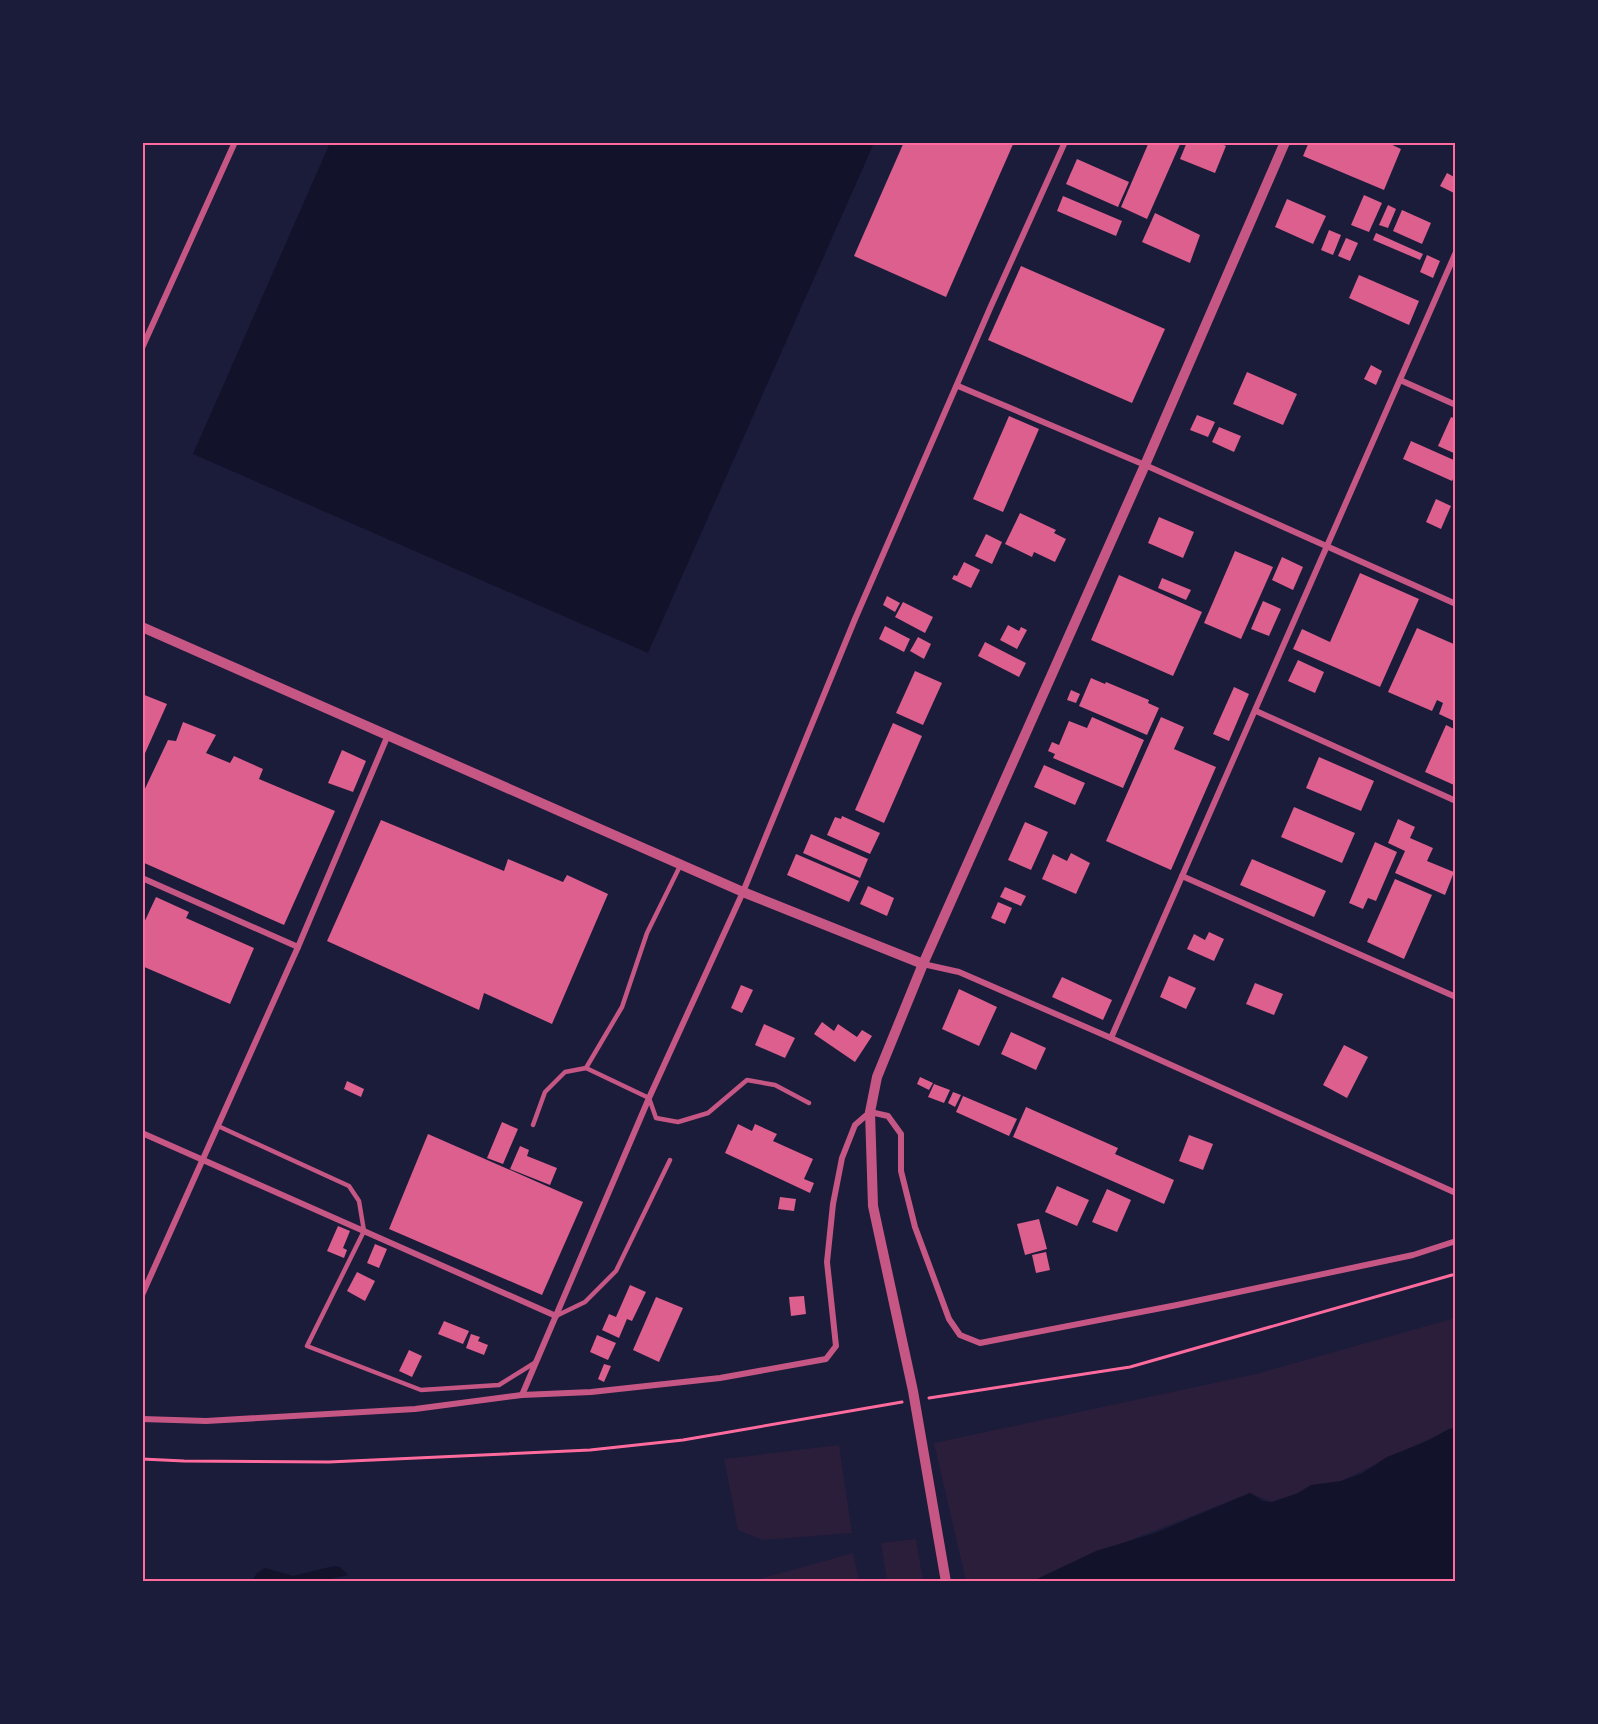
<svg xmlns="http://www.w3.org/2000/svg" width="1598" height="1724" font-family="Roboto,sans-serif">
<rect width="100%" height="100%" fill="#1b1b3a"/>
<g fill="#2a1e3b">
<path d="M1455,1318V1427L1341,1481L1272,1502L1250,1493L1065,1566L1033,1581H966L934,1443L1256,1374Z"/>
<path d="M839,1445L852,1533L762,1540L738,1530L724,1459Z"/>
<path d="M916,1539L923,1581H887L881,1543Z"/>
<path d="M853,1553L859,1581H752Z"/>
</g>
<g fill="#12122b">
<path d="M330,143H874L648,653L193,454Z"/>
<path d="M1455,1428V1581H1033L1096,1551L1155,1533L1250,1493L1263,1501L1272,1502L1298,1493L1311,1485L1341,1481L1361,1474L1387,1457L1427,1441L1449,1429Z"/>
<path d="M334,1566L340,1567L348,1575L322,1581H252L257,1573L265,1568L293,1576Z"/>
</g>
<g fill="#dd5f8e">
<path d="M904,142H1014L946,297L854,256Z"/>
<path d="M1149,142H1181L1147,219L1121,207Z"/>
<path d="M1187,142H1218L1226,146L1215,173L1180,159Z"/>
<path d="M1309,142H1386L1401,149L1384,190L1303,156Z"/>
<path d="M1077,159L1129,182L1118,207L1066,184Z"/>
<path d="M1447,173L1456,178V194L1440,186Z"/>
<path d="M1364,195L1382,203L1369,232L1351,225Z"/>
<path d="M1063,196L1122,221L1116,236L1057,211Z"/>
<path d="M1287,199L1326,216L1313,244L1275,227Z"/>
<path d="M1388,205L1396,209L1388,228L1379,225Z"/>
<path d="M1402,210L1431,223L1422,244L1393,231Z"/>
<path d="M1155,213L1200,235L1190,263L1142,242Z"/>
<path d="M1329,230L1341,235L1333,255L1321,250Z"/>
<path d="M1376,233L1423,254L1420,260L1373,240Z"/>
<path d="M1346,238L1358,243L1350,261L1338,256Z"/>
<path d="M1427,255L1440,261L1433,278L1420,272Z"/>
<path d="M1021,266L1165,329L1132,403L988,340Z"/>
<path d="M1359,275L1419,301L1409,325L1349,298Z"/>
<path d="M1371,365L1382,371L1376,385L1364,379Z"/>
<path d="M1247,372L1297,394L1283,425L1233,404Z"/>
<path d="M1197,415L1215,422L1208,437L1190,430Z"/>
<path d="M1009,416L1039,429L1003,512L973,499Z"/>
<path d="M1451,417L1456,419V454L1438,446Z"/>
<path d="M1219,427L1241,436L1234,452L1212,442Z"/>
<path d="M1411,441L1456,461V473L1452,481L1403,459Z"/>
<path d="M1436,499L1451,506L1441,529L1426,522Z"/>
<path d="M1020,513L1056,530L1054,533L1066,539L1055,562L1034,552L1032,557L1005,544Z"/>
<path d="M1159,517L1194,532L1183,558L1148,543Z"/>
<path d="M986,534L1002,542L992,564L975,556Z"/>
<path d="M1235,551L1273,567L1241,639L1204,623Z"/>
<path d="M1282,557L1303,567L1293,590L1272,580Z"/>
<path d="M964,562L980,570L971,588L952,579L954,575L957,576Z"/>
<path d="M1360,573L1419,599L1380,687L1293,649L1302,629L1330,642Z"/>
<path d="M1119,575L1202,612L1173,676L1091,640Z"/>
<path d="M1162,578L1191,590L1186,600L1158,588Z"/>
<path d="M887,596L900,603L895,612L883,605Z"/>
<path d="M1263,601L1281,609L1269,636L1251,629Z"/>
<path d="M903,602L933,617L925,633L895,617Z"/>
<path d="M1008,625L1019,631L1021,627L1027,630L1017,649L1000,640Z"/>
<path d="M885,626L910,639L904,652L879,639Z"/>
<path d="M1417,628L1456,645V722L1439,714L1443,703L1437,700L1432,711L1388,692Z"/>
<path d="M918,637L931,644L924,659L910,651Z"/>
<path d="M985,642L1026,663L1019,677L978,656Z"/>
<path d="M1298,660L1324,672L1315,693L1288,681Z"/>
<path d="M915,671L942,683L923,725L896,713Z"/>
<path d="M1091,678L1105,684L1106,682L1149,700L1148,703L1159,708L1147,735L1079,706Z"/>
<path d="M1234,687L1249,694L1229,741L1213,734Z"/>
<path d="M1071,690L1080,694L1076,703L1067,700Z"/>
<path d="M142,694L167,704L142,760Z"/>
<path d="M1092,717L1144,740L1123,788L1053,758L1055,754L1048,751L1052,742L1059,745L1069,721L1087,728Z"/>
<path d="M1161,717L1184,727L1174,749L1216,767L1171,870L1106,841Z"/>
<path d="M183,722L216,735L206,753L230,763L234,756L263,769L259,779L335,811L284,925L142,862V795L168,740L176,741Z"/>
<path d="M893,723L922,736L884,823L855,810Z"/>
<path d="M1446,725L1456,730V780L1454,785L1425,772Z"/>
<path d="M342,750L366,761L353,792L328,783Z"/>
<path d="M1319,757L1374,781L1361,811L1306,788Z"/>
<path d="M1044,765L1085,783L1075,805L1034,787Z"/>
<path d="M1294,807L1355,833L1342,863L1281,837Z"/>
<path d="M842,816L880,833L870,854L827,835L835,817L841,819Z"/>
<path d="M1398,819L1415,827L1410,838L1433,848L1427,861L1454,872L1445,895L1395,873L1405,851L1388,843Z"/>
<path d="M381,820L504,871L508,859L563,882L567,875L608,894L552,1024L484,993L479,1010L327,941Z"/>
<path d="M1025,822L1048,832L1031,870L1008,860Z"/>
<path d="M811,834L868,859L860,878L803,853Z"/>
<path d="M1375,842L1397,852L1376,901L1368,898L1363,909L1349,903Z"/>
<path d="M1071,853L1090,863L1076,894L1042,879L1053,854L1067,861Z"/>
<path d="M796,854L859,881L849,902L787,875Z"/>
<path d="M1252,859L1326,891L1314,917L1240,885Z"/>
<path d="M1395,879L1432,895L1404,959L1367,942Z"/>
<path d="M868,886L894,898L887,916L860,904Z"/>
<path d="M1005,887L1026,896L1021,906L1000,897Z"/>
<path d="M156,897L189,912L186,918L254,948L230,1004L142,966V927Z"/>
<path d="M998,902L1012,908L1005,924L991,918Z"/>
<path d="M1209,932L1224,939L1214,961L1187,949L1194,934L1205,940Z"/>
<path d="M1169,976L1196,988L1186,1009L1160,997Z"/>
<path d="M1062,977L1112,1000L1103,1020L1052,997Z"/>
<path d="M1255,983L1283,994L1274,1015L1246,1004Z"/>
<path d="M741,985L753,990L742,1013L731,1008Z"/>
<path d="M959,989L997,1007L979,1046L942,1029Z"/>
<path d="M822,1022L834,1031L838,1024L857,1037L862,1030L872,1036L855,1062L814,1034Z"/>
<path d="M764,1024L795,1038L785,1058L755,1045Z"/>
<path d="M1011,1032L1046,1048L1036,1070L1001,1054Z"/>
<path d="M1344,1045L1368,1057L1347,1098L1323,1085Z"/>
<path d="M920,1077L933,1083L929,1090L917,1084Z"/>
<path d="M347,1081L364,1089L361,1097L344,1089Z"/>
<path d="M934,1084L950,1090L944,1103L928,1097Z"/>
<path d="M953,1092L961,1095L955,1107L948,1103Z"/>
<path d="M963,1096L1017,1119L1009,1136L956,1112Z"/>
<path d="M1026,1107L1118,1148L1115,1154L1174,1180L1164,1204L1013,1137Z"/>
<path d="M502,1122L518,1129L503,1164L487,1158Z"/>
<path d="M738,1124L752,1131L755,1124L777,1134L773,1141L813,1159L804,1179L814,1183L810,1193L725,1153Z"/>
<path d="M428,1134L583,1202L542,1295L389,1229Z"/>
<path d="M1189,1135L1213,1144L1203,1170L1179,1161Z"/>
<path d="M520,1146L529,1150L527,1156L557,1168L550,1185L510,1169Z"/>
<path d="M1057,1186L1089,1200L1077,1226L1045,1212Z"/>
<path d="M1107,1189L1131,1200L1117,1232L1092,1222Z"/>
<path d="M780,1197L796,1199L794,1211L778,1209Z"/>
<path d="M1039,1219L1047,1249L1025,1255L1017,1224Z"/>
<path d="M338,1226L350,1231L343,1248L347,1250L344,1258L327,1251Z"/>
<path d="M375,1244L387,1249L379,1268L367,1263Z"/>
<path d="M1046,1252L1050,1270L1036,1273L1032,1255Z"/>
<path d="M357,1272L375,1281L365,1301L347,1291Z"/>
<path d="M630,1285L646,1292L632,1321L627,1319L619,1338L602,1330L609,1314L616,1317Z"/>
<path d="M804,1296L806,1314L791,1316L789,1297Z"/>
<path d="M656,1297L683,1308L659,1362L633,1350Z"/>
<path d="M444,1321L469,1331L463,1344L438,1334Z"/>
<path d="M471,1334L480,1337L478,1341L488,1345L484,1355L466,1348Z"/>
<path d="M597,1335L616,1343L608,1360L590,1352Z"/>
<path d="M409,1350L422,1356L412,1377L399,1371Z"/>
<path d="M604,1364L611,1366L604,1382L598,1379Z"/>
</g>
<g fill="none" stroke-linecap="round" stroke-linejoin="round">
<g stroke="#ff6b9d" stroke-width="3">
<path d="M929,1398L1130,1367L1452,1275"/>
<path d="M142,1459L184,1461L329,1462L590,1450L683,1440L902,1402"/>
</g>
<g stroke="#c65784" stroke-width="4.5">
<path d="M586,1068L622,1007L647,933L681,864"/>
<path d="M533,1125L545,1092L565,1072L586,1068L649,1098L656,1118L678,1122L708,1113L747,1080L775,1085L809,1103"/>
<path d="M218,1126L349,1186L359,1201L364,1231L307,1346L421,1390L499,1385L536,1362"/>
<path d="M556,1316L585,1302L616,1271L670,1160"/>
</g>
<g stroke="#c65784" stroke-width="6">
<path d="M142,348L235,142"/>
<path d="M1400,380L1456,405"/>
<path d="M958,386L1145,465L1456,604"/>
<path d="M1256,711L1456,801"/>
<path d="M1182,876L1456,997"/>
<path d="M142,878L298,947"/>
<path d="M923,964L959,972L1111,1038L1456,1193"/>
<path d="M1111,1038L1456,252"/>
<path d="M142,1133L556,1316"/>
<path d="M142,1295L298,947L388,735"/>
<path d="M522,1395L649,1098L743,892L855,619L991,306L1065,142"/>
<path d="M142,1419L206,1421L415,1409L522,1395L591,1392L720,1378L826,1359L836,1346L827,1262L833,1204L842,1158L855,1125L870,1112L888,1116L901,1134V1171L915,1227L949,1319L960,1335L980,1343L1177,1305L1413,1255L1456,1241"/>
</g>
<g stroke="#c65784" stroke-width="10">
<path d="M142,627L743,892L923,964"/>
<path d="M946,1582L913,1391L873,1206L870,1112L877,1077L923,964L1145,465L1285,142"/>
</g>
</g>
<rect width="1598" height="1724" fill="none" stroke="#1b1b3a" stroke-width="288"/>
<rect x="144" y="144" width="1310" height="1436" fill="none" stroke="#ff6b9d" stroke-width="2"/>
</svg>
